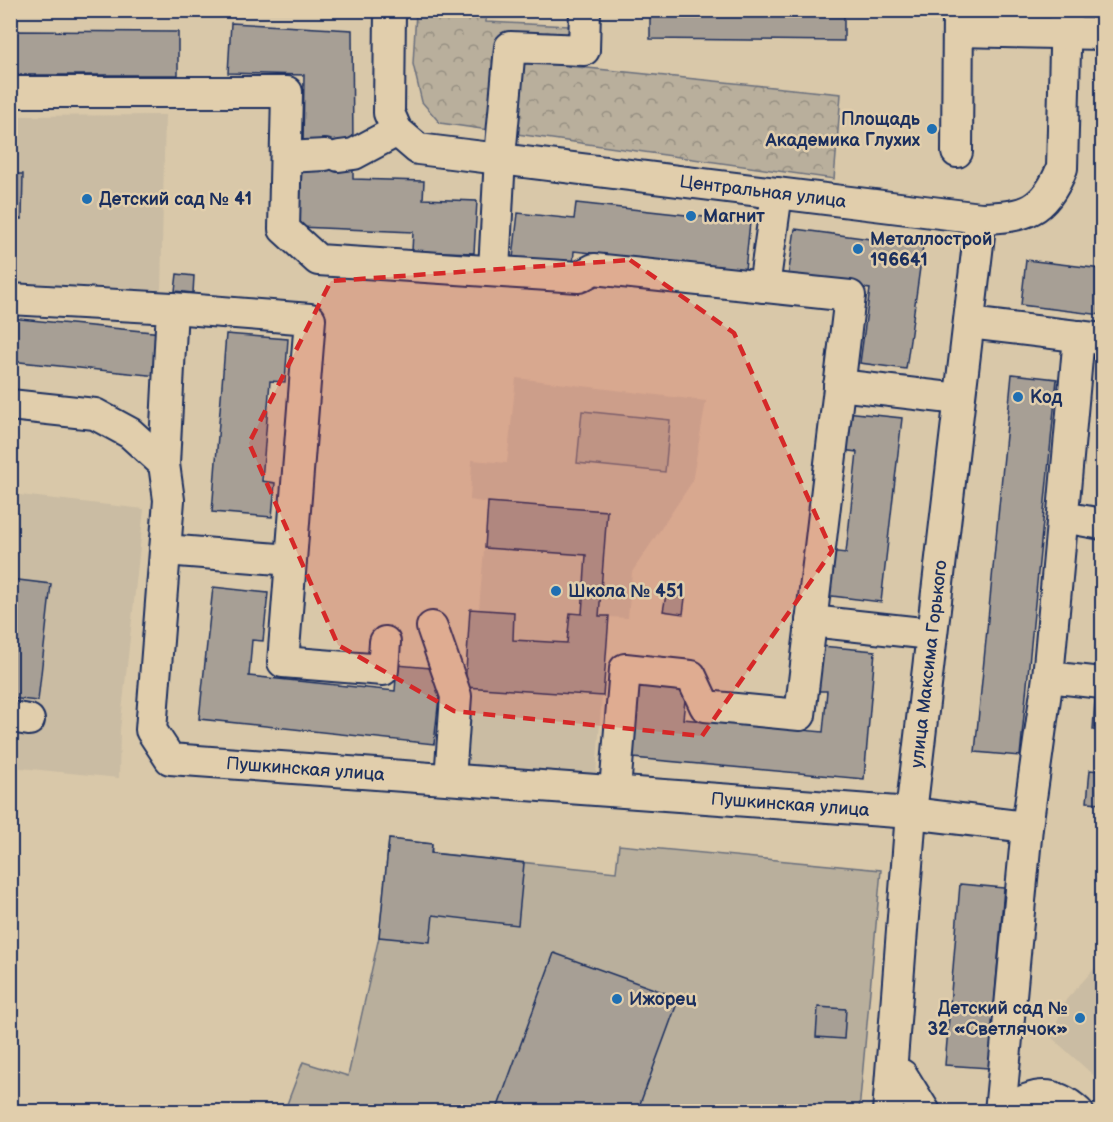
<svg xmlns="http://www.w3.org/2000/svg" width="1113" height="1122" font-family="'Balsamiq Sans',sans-serif">
<defs>
<pattern id="park-crowns" width="20" height="18" patternUnits="userSpaceOnUse" patternTransform="scale(1.5)"><rect width="20" height="18" fill="#b9af9c"/><path d="M2 6a3 3 0 1 1 6 0M12 15a3 3 0 1 1 6 0" fill="none" stroke="#968f82"/></pattern>
</defs>
<rect width="100%" height="100%" fill="#d9c8a9"/>
<filter id="ink" filterUnits="userSpaceOnUse"><feTurbulence type="fractalNoise" baseFrequency=".0167" numOctaves="2"/><feDisplacementMap in="SourceGraphic" scale="12" xChannelSelector="R" yChannelSelector="G"/><feConvolveMatrix kernelMatrix="1 2 1 2 8 2 1 2 1" color-interpolation-filters="sRGB"/></filter>
<g filter="url(#ink)">
<g fill="#cabca3">
<path d="M165,115L161,290L11,282L10,116Z"/>
<path d="M516,378L706,401L692,482L632,572L628,618L608,617L596,774L458,764L470,609H479L488,503L470,500L472,460L507,463Z"/>
<path d="M11,494L144,509L120,730L119,778L11,767Z"/>
<path d="M1102,960V1083L1051,1037L1066,1000Z"/>
</g>
<path fill="url(#park-crowns)" stroke="#6a6f7d" stroke-width="1.5" d="M416,11H486V22L569,26L568,66L841,94L834,179L440,123L422,102L413,64Z"/>
<g fill="#b9af9c" stroke="#6a6f7d" stroke-width="1.5">
<path d="M582,411L670,420L665,472L577,463Z"/>
<path d="M389,839L432,844V853L616,872L619,845L881,870L859,1111L284,1112L303,1062L348,1076L379,937Z"/>
</g>
<g fill="#a79f95" stroke="#1b2f5e" stroke-width="1.5">
<path d="M650,10H844V41L650,39Z"/>
<path d="M231,23L352,30L353,146L303,148L304,75L228,73Z"/>
<path d="M11,31L178,32V75H10Z"/>
<path d="M302,164H353V179L424,181L423,199L477,201L474,253L412,251L413,232L299,227Z"/>
<path d="M10,174H23L22,219H10Z"/>
<path d="M576,203L750,222L745,270L574,251L573,264L513,258L518,213L574,219Z"/>
<path d="M795,229L923,246L906,369L860,363L870,289L788,277Z"/>
<path d="M1026,260L1102,269V315L1021,305Z"/>
<path d="M177,274L194,276L193,293L175,291Z"/>
<path d="M10,318L162,333L158,376L10,361Z"/>
<path d="M226,334L288,339L285,382L270,381L262,481L275,483L272,517L212,512Z"/>
<path d="M1012,374L1057,379L1020,756L975,752Z"/>
<path d="M846,412L902,418L881,602L824,595L829,551L846,553L857,452L842,450Z"/>
<path d="M488,502L607,511L599,616H609L603,696L465,687L470,609L514,612L513,640L567,643L570,613L582,614L586,555L485,548Z"/>
<path d="M10,579L51,584L38,701L10,698Z"/>
<path d="M213,587L268,593L263,641L252,640L249,676L395,691L397,665L442,669L434,744L199,719Z"/>
<path d="M666,595L685,598L683,614L663,611Z"/>
<path d="M821,646L875,651L864,779L633,758L639,685L686,690L683,719L823,732L827,691H817Z"/>
<path d="M1095,699H1102V731L1093,730Z"/>
<path d="M1102,738V803L1087,802L1090,770L1100,771Z"/>
<path d="M389,839L432,844L431,853L524,863L518,925L433,915L430,942L379,937Z"/>
<path d="M960,884L1004,888L989,1068L945,1065Z"/>
<path d="M554,953L679,998L637,1112H496Z"/>
<path d="M818,1007L846,1009L844,1039L816,1037Z"/>
</g>
<g fill="none" stroke-linecap="round" stroke-linejoin="round">
<g stroke="#1b2f5e" stroke-width="34">
<g id="minor">
<path id="s1" d="M390,10L389,113L397,131L418,149L981,218C1025,217 1045,212 1062,168L1066,10"/>
<path d="M958,31L1102,34"/>
<path d="M10,92H287L284,229L318,260L579,277L594,269L850,296L800,715L705,706L691,676L625,669L615,790"/>
<path d="M957,152L958,10"/>
<path d="M339,156L354,154L397,131"/>
<path d="M286,157L325,155"/>
<path d="M494,270L500,157L510,47L584,50L585,10"/>
<path d="M764,287L777,193"/>
<path d="M10,299L172,308L164,464"/>
<path d="M172,308L310,319L283,662L383,670L385,642"/>
<path d="M969,323L1102,339"/>
<path d="M839,385L959,399"/>
<path id="s2" d="M10,405L95,414L130,433L164,464L169,500L151,730L170,759L911,813L1027,827"/>
<path d="M1063,517L1102,524"/>
<path d="M165,550L291,560"/>
<path d="M811,621L931,634"/>
<path d="M432,627L456,696L450,779"/>
<path d="M1048,677L1102,683"/>
<path d="M10,717L29,720"/>
<path d="M892,1070L902,1075L925,1112"/>
<path id="s3" d="M888,1112L911,813L981,218"/>
<path d="M1000,1112L1027,827L1048,677L1079,336"/>
<path d="M1002,1112C1031,1096 1050,1086 1078,1112"/>
</g>
</g>
<use href="#minor" stroke="#e1ceac" stroke-width="30"/>
</g>
</g>
<path fill="#d62828" fill-opacity="0.2" stroke="#d62828" stroke-width="4.5" stroke-dasharray="12 8" stroke-linejoin="round" d="M630,260L734,333L832,551L702,736L454,711L338,645L249,443L331,281Z"/>
<g fill="#1f6fb2" stroke="#e1ceac" stroke-width="2">
<circle cx="932" cy="129" r="6"/>
<circle cx="87" cy="199" r="6"/>
<circle cx="691" cy="216" r="6"/>
<circle cx="858" cy="249" r="6"/>
<circle cx="1018" cy="397" r="6"/>
<circle cx="556" cy="591" r="6"/>
<circle cx="617" cy="999" r="6"/>
<circle cx="1080" cy="1018" r="6"/>
</g>
<g text-anchor="middle" dominant-baseline="central" stroke-width="5" stroke-linejoin="round" paint-order="stroke">
<g font-size="18" font-weight="bold" fill="#1b2f5e" stroke="#e1ceac" text-anchor="start">
<text x="920" y="119" text-anchor="end">Площадь<tspan x="920" dy="21">Академика Глухих</tspan></text>
<text x="99" y="199">Детский сад № 41</text>
<text x="703" y="216">Магнит</text>
<text x="870" y="239">Металлострой<tspan x="870" dy="21">196641</tspan></text>
<text x="1030" y="397">Код</text>
<text x="568" y="591">Школа № 451</text>
<text x="629" y="999">Ижорец</text>
<text x="1068" y="1008" text-anchor="end">Детский сад №<tspan x="1068" dy="21">32 «Светлячок»</tspan></text>
</g>
<g font-size="18" fill="#1b2f5e" stroke="#e1ceac">
<text stroke="none"><textPath href="#s1" startOffset="498">Центральная улица</textPath></text>
<text stroke="none"><textPath href="#s3" startOffset="450">улица Максима Горького</textPath></text>
<text stroke="none"><textPath href="#s2" startOffset="609">Пушкинская улица</textPath></text>
<text stroke="none"><textPath href="#s2" startOffset="1095">Пушкинская улица</textPath></text>
</g>
</g>
<rect width="1113" height="1122" fill="none" stroke="#e1ceac" stroke-width="36"/>
<rect x="18" y="18" width="1077" height="1086" fill="none" stroke="#1b2f5e" stroke-width="2" filter="url(#ink)"/>
</svg>
